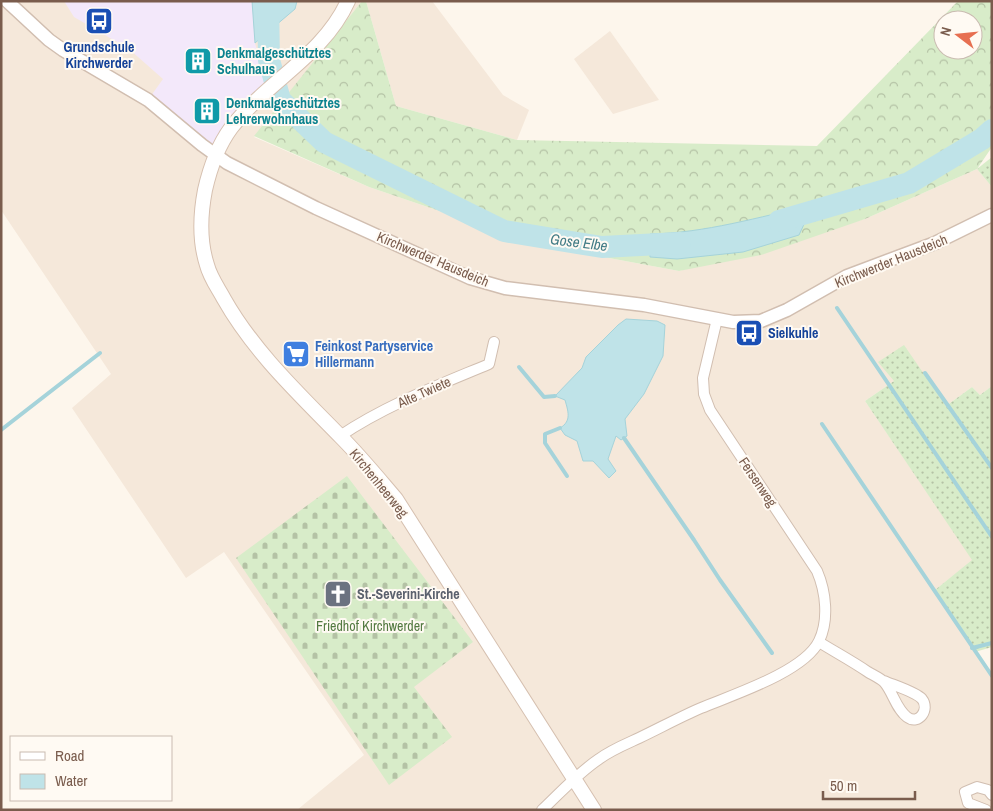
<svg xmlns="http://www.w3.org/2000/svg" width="993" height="811" font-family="'Archivo Narrow',sans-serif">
<defs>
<pattern id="grass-dots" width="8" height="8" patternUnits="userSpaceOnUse" patternTransform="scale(1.25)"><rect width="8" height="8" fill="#d8ecc9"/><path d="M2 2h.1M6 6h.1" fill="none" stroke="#b4c2a5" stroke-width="1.8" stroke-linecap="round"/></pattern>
<pattern id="forest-crowns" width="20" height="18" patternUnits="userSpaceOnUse" patternTransform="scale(1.25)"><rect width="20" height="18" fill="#d8ecc9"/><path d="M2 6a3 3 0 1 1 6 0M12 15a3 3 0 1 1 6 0" fill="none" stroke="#b4c2a5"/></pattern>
<pattern id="cemetery-stones" width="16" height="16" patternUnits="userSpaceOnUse" patternTransform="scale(1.25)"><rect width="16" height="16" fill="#d8ecc9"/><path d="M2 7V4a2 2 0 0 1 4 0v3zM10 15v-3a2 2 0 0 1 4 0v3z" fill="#b4c2a5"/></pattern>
</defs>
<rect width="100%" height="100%" fill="#fdf6ec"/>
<g fill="#f5e8da">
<path d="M1,1H362L254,137L369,187L539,245L679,271L865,219L977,169L992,187V386L980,395L972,387L946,406L894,381L865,401L973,560L935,590L992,676V810H297L364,755L224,552L186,578L72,408L111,374L1,210Z"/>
<path d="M366,1H432L503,95L529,110L517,140L396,106Z"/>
<path d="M610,31L644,79L659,100L613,114L574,59Z"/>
</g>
<path fill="#f3e8fa" d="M64,1H252L255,43L267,90L215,155L148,100L163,79L129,49L74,17Z"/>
<g fill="url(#grass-dots)">
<path d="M992,157V187L977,169Z"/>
<path d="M904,345L946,406L972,387L980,395L992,386V647L975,652L935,590L972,560L865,401L894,381L878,362Z"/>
</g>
<path fill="url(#forest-crowns)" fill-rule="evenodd" d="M362,1H366L396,106L517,140L817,146L958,1H992V147L977,169L865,219L761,255L679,271L539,245L369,187L254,136ZM943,20H973V50H943Z"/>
<path fill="url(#cemetery-stones)" d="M347,476L473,642L414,687L452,737L389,785L236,558Z"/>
<g fill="#bfe3e8" stroke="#a5d3da">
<path d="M252,1H297L295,9L255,43Z"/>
<path d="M813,205L799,235L743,252L677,259L650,257V234C705,233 759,217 813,205Z"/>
<path d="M626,319L657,321L665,325L663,356L644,394L625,419L627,436L621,440L616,436L608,459L616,471L609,478L593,461H583L577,441L565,435L560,428C572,421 568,411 565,400L555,396L582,368L586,357L618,325Z"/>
</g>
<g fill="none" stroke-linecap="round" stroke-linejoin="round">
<g stroke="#a5d3da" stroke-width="4">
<path d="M837,308L992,537"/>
<path d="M519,367L544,397L555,396"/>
<path d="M925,373L992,468"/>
<path d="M822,424L992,676"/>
<path d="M560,428L545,434V443L567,476"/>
<path d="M1,430L100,353"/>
<path d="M624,438L694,540L720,580L772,653"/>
<path d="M972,648L992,643"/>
</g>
<g stroke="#bfe3e8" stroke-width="22">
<path d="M268,1L269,60L280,100L324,142L504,231L602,247L680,243"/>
<path d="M779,221L909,183L982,139L992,130"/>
</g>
<g stroke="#d1beb0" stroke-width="12">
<g id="minor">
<path d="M340,436C386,405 439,385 489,364L494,342"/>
<path d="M819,642C835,652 852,661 868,672C873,675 880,678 884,682C893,692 896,709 907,717C919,726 930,709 922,699C916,692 893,685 884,681"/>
<path d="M542,810C560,793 578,773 599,759C611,750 626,744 639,738C660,728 680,717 701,708C732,695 804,672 819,641C829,620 826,592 817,571L710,410L704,394L703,378L717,319"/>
<path d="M986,810L968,803L965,792L977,787L988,790L992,795"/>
</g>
</g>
<g stroke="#d1beb0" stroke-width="15">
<path id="tertiary" d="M7,1L49,40L63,50L148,100L202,145L227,163L316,208L470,278L505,288L644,305L733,322L761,321L787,310L847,276L935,243L992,215"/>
</g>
<g stroke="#d6c0b0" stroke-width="16">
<path id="secondary" d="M348,1C323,56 266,82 231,128C217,147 210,168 205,190C200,216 199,240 207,265C210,277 218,288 224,299C254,352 299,394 341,437C360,456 378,478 396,499L594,810"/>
</g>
<use href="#minor" stroke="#fff" stroke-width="10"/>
<use href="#tertiary" stroke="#fff" stroke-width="12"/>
<use href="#secondary" stroke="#fff" stroke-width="14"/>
</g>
<defs>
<g id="bus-square" transform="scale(1.4375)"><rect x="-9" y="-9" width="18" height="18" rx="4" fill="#1a4fb4" stroke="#fffaf3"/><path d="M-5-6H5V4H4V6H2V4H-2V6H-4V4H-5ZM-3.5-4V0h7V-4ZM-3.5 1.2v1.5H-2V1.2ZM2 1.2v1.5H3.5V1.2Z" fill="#fff"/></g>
<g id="building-square" transform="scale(1.4375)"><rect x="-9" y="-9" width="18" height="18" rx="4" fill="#0f9aa8" stroke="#fffaf3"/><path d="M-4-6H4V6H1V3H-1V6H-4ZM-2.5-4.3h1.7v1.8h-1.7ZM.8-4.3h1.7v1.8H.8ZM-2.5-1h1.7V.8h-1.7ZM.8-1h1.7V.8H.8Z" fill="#fff"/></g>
<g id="supermarket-square" transform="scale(1.4375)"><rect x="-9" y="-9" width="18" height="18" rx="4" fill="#3f7fe0" stroke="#fffaf3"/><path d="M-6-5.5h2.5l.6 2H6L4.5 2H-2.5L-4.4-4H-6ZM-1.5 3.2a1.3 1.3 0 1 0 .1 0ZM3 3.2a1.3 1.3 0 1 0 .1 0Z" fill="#fff"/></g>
<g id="church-square" transform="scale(1.4375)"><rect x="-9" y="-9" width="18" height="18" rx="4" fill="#6b7280" stroke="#fffaf3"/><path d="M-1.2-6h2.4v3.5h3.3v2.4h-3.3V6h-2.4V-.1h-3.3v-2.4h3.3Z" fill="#fff"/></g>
</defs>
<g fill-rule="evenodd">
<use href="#bus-square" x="99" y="21"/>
<use href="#building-square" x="198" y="61"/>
<use href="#building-square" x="207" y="111"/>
<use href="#bus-square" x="749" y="333"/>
<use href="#supermarket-square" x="296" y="354"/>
<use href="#church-square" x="338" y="594"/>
</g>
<g text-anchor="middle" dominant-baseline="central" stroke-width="4" stroke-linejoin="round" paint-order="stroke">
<g font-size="14" font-weight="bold" fill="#164399" stroke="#fffaf3">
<text x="99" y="47">Grundschule<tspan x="99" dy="16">Kirchwerder</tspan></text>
<text x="768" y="333" text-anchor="start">Sielkuhle</text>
</g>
<g font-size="14" font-weight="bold" fill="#0d838f" stroke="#fffaf3" text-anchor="start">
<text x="217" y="53">Denkmalgeschütztes<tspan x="217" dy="16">Schulhaus</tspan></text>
<text x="226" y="103">Denkmalgeschütztes<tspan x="226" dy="16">Lehrerwohnhaus</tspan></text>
</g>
<g font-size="14" fill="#7a5c4d" stroke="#fffaf3">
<text transform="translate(433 259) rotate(23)">Kirchwerder Hausdeich</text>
<text transform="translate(891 261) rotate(-22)">Kirchwerder Hausdeich</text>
<text transform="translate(424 392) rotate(-24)">Alte Twiete</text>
<text transform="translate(758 482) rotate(56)">Fersenweg</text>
<text transform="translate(379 483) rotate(51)">Kirchenheerweg</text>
</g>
<g font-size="14" font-weight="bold" fill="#366cbe" stroke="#fffaf3" text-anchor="start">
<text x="315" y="346">Feinkost Partyservice<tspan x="315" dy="16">Hillermann</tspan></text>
</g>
<g font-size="14" font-weight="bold" fill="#5b616d" stroke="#fffaf3" text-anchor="start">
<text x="357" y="594">St.-Severini-Kirche</text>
</g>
<g font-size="14" fill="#537a41" stroke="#fffaf3">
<text x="370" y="626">Friedhof Kirchwerder</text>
</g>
<g font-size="15" font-style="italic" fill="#437c86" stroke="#fffaf3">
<text transform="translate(579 242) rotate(7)">Gose Elbe</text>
</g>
</g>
<rect width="993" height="811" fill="none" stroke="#7a5c4d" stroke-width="5"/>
<rect x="10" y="736" width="162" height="65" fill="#fffaf3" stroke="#cabbb1"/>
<rect x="20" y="752" width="25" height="8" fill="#ffffff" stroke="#cabbb1"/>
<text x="55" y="761" font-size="15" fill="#7a5c4d">Road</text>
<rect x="20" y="774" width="25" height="15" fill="#bfe3e8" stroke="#cabbb1"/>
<text x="55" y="786" font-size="15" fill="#7a5c4d">Water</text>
<g transform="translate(958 35) rotate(286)"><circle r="24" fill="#fffaf3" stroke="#cabbb1"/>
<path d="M0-4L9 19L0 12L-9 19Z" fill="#e76f51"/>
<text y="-8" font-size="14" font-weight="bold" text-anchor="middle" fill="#7a5c4d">N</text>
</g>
<path d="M823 791v8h92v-8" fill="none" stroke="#7a5c4d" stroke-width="2.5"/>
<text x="830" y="791" font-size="15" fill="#7a5c4d" stroke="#fffaf3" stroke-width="4" paint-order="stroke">50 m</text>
</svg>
